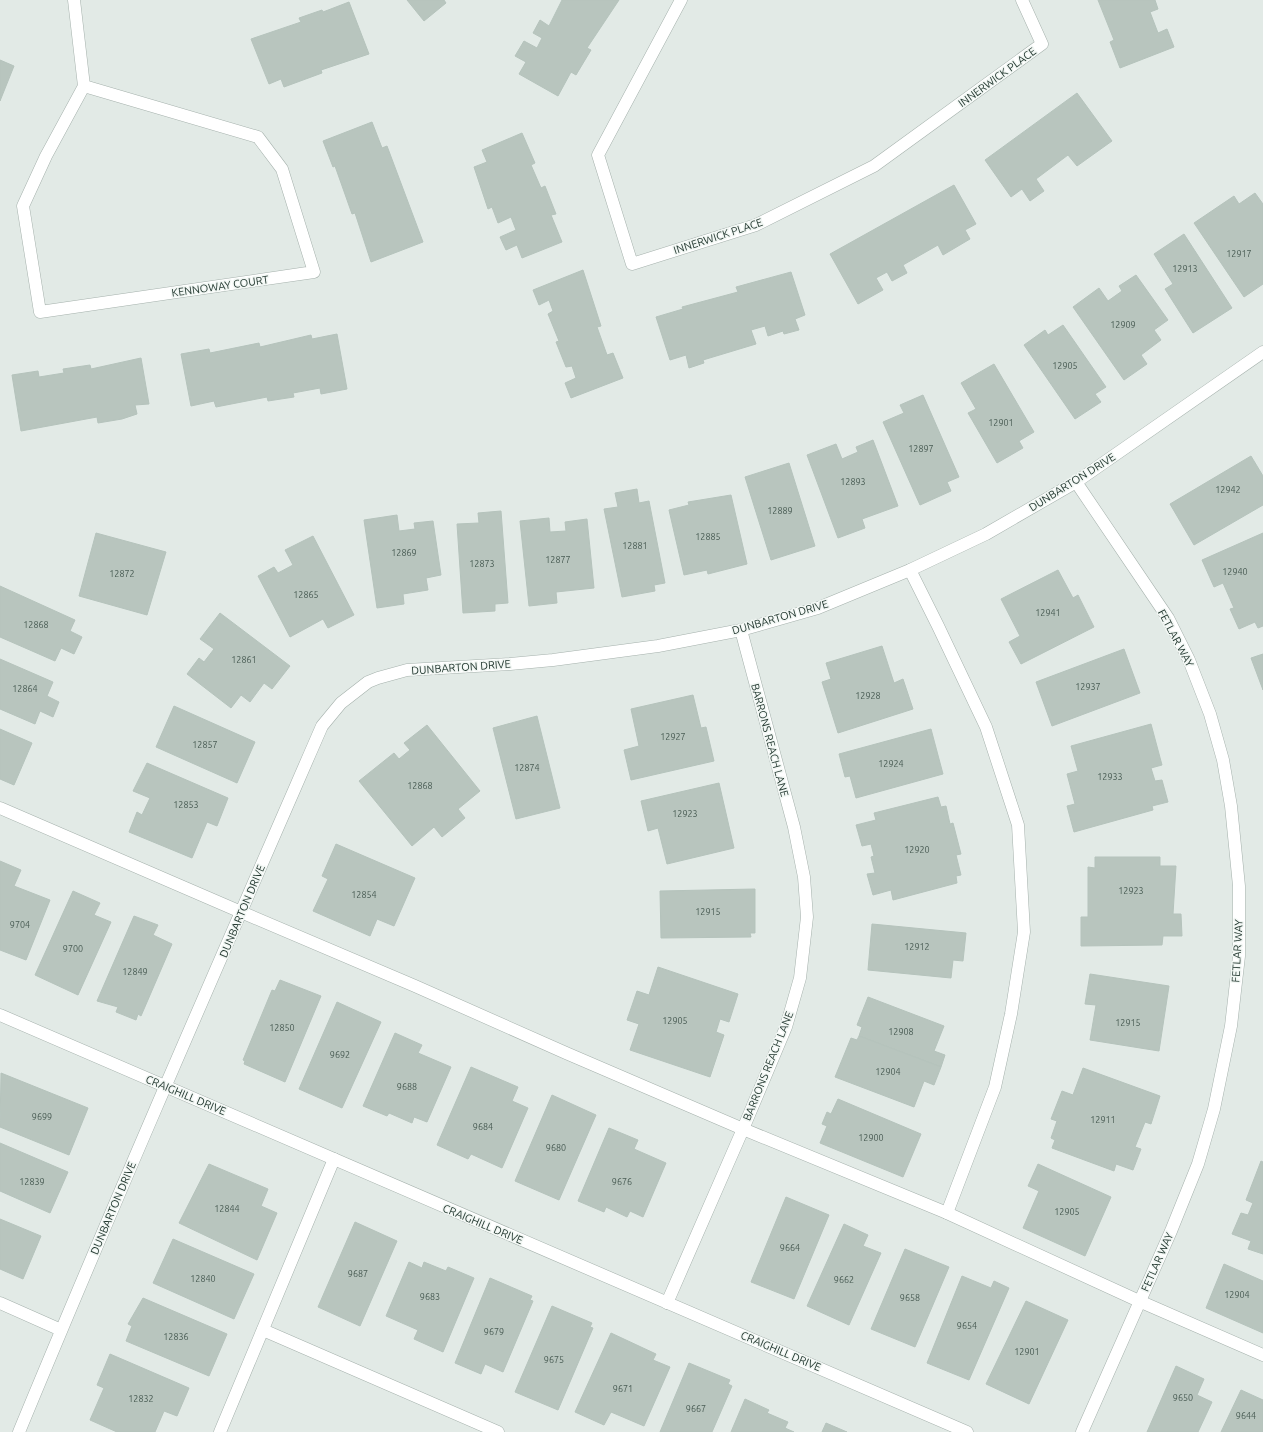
<svg xmlns="http://www.w3.org/2000/svg" width="1263" height="1432" font-family="Ubuntu,sans-serif">
<rect width="100%" height="100%" fill="#e2eae6"/>
<g fill="#b8c5be" stroke="#b5c3bc">
<path d="M407,0H444L446,3L424,21Z"/>
<path d="M562,0H619L587,48L591,50L576,75L571,72L558,96L519,74L526,62L515,56L524,41L537,48L542,38L533,33L540,20L549,26Z"/>
<path d="M1098,0H1155L1158,9L1150,12L1158,33L1167,29L1174,47L1120,68L1110,42L1114,40Z"/>
<path d="M349,2L369,54L321,70L322,73L284,87L281,79L269,84L251,39L301,22L299,18L322,10L323,12Z"/>
<path d="M0,60L14,66L0,101Z"/>
<path d="M1077,93L1112,141L1077,166L1068,155L1036,179L1044,191L1030,201L1022,189L1011,197L985,160Z"/>
<path d="M372,122L382,148L387,146L423,242L371,262L355,213L352,214L335,166L333,167L323,141Z"/>
<path d="M522,133L535,163L531,165L541,188L545,186L556,214L551,215L562,242L522,258L517,245L506,250L500,237L516,230L511,217L498,223L492,207L488,209L474,167L487,162L482,150Z"/>
<path d="M954,185L976,224L965,230L970,239L943,255L938,245L903,265L907,273L892,281L887,272L876,278L883,290L858,304L830,254Z"/>
<path d="M1255,193L1263,204V284L1244,297L1194,223L1234,196L1239,204Z"/>
<path d="M1184,234L1232,308L1193,333L1165,289L1173,284L1154,254Z"/>
<path d="M583,270L601,326L597,327L607,355L613,353L623,378L571,398L565,383L576,378L572,366L566,367L556,342L559,341L548,314L553,311L549,300L539,305L533,290Z"/>
<path d="M791,272L805,315L795,319L799,330L784,334L783,331L768,336L765,326L751,330L756,344L703,360L704,363L689,368L686,355L670,360L656,317L683,309L682,307L738,292L736,287Z"/>
<path d="M1136,275L1168,320L1154,330L1161,340L1141,355L1147,364L1124,380L1073,307L1099,288L1108,301L1122,291L1119,286Z"/>
<path d="M1063,325L1106,387L1095,394L1101,402L1075,419L1024,345L1045,330L1048,335Z"/>
<path d="M337,334L347,389L321,394L320,388L293,393L294,397L268,401L267,397L216,407L214,401L191,406L181,354L209,349L210,353L259,343L260,347L311,335L312,339Z"/>
<path d="M141,358L149,404L135,405L137,414L122,419L98,423L97,417L21,431L12,375L38,371L39,377L64,373L63,369L90,365L91,369Z"/>
<path d="M994,364L1034,432L1019,441L1023,448L997,463L968,413L976,409L961,383Z"/>
<path d="M923,395L959,477L947,482L951,491L920,505L883,422L904,413L900,405Z"/>
<path d="M873,440L898,506L862,519L865,528L838,538L807,455L836,444L842,459L858,452L856,447Z"/>
<path d="M1251,456L1263,476V505L1194,545L1170,504Z"/>
<path d="M789,463L815,546L771,560L745,477Z"/>
<path d="M637,489L639,503L649,501L665,583L654,585L655,591L622,597L604,509L618,507L615,493Z"/>
<path d="M731,495L747,564L708,574L707,570L684,575L669,510L689,505L688,502Z"/>
<path d="M501,511L508,603L495,604V611L463,613L457,524L479,523L478,513Z"/>
<path d="M397,515L399,531L415,529L414,523L433,521L441,575L426,578L428,590L403,594L404,604L377,608L364,520Z"/>
<path d="M549,518L550,532L566,531L565,522L587,519L594,588L556,592L557,603L529,606L520,521Z"/>
<path d="M96,533L166,552L147,615L79,596Z"/>
<path d="M1263,533V626L1258,628L1255,622L1239,629L1230,609L1234,608L1223,583L1214,587L1202,560Z"/>
<path d="M313,536L354,615L328,628L323,619L290,637L258,576L274,567L278,573L293,565L285,550Z"/>
<path d="M1058,570L1073,598L1078,595L1094,627L1021,664L1009,642L1020,636L1001,599Z"/>
<path d="M0,586L75,620L70,631L82,637L74,654L61,648L55,661L0,637Z"/>
<path d="M220,613L290,666L272,689L264,683L250,702L241,695L231,708L187,674L199,658L204,662L214,649L200,639Z"/>
<path d="M882,646L894,683L903,679L913,709L838,733L822,682L831,679L826,663Z"/>
<path d="M1124,649L1140,693L1052,726L1036,682Z"/>
<path d="M1263,654V690L1251,658Z"/>
<path d="M0,659L53,682L47,696L59,702L53,717L40,711L35,724L0,709Z"/>
<path d="M693,695L701,728L706,727L714,761L631,780L624,750L639,746L631,709Z"/>
<path d="M174,706L255,742L237,783L156,747Z"/>
<path d="M537,716L560,808L516,819L493,728Z"/>
<path d="M1151,724L1162,765L1151,768L1155,781L1162,780L1168,802L1152,806L1153,810L1074,832L1067,806L1075,804L1067,774L1078,771L1071,746Z"/>
<path d="M427,725L480,791L458,809L465,818L442,837L434,827L412,846L359,781L394,753L399,759L410,750L404,743Z"/>
<path d="M0,729L32,743L14,785L0,779Z"/>
<path d="M931,729L943,774L856,798L850,776L845,777L839,754Z"/>
<path d="M147,763L228,798L217,826L207,822L192,858L129,832L137,812L142,815L150,798L133,791Z"/>
<path d="M719,783L734,848L667,864L658,828L648,831L641,801Z"/>
<path d="M938,797L941,807L946,806L950,824L953,823L961,854L956,855L961,875L956,876L957,883L893,900L891,890L873,895L867,874L875,873L871,857L874,856L871,844L862,846L856,825L876,820L874,813Z"/>
<path d="M336,844L415,878L394,926L377,919L370,936L313,911L328,879L322,876Z"/>
<path d="M1095,857H1160V866H1176L1173,914H1181L1182,936H1163L1162,945L1081,946V917H1088V867L1095,868Z"/>
<path d="M0,861L21,870L14,886L50,900L26,960L0,950Z"/>
<path d="M755,889V933H750L751,937L661,938L660,891Z"/>
<path d="M73,891L100,903L94,915L111,922L78,995L35,975Z"/>
<path d="M134,916L158,925L153,935L172,944L141,1016L138,1014L136,1020L116,1012L118,1007L97,1001Z"/>
<path d="M872,924L966,933L963,961L953,960L951,978L868,970Z"/>
<path d="M658,967L738,994L729,1022L720,1019L716,1032L724,1035L710,1077L630,1050L639,1024L627,1020L637,991L649,995Z"/>
<path d="M1090,974L1169,986L1159,1051L1090,1040L1096,1005L1085,1004Z"/>
<path d="M280,980L321,996L285,1082L244,1064L245,1061L243,1060L272,990L275,991Z"/>
<path d="M868,997L944,1026L934,1051L945,1055L941,1067L859,1036L862,1027L857,1025Z"/>
<path d="M337,1002L381,1022L342,1108L299,1089Z"/>
<path d="M395,1033L422,1045L418,1053L451,1067L427,1122L414,1117L412,1123L389,1113L387,1116L363,1106Z"/>
<path d="M859,1036L941,1067L934,1085L924,1081L914,1107L835,1077L851,1038L857,1040Z"/>
<path d="M471,1067L518,1087L512,1101L528,1108L502,1168L471,1154L468,1159L437,1145Z"/>
<path d="M1083,1068L1160,1096L1151,1124L1145,1122L1135,1147L1141,1149L1133,1170L1116,1164L1114,1171L1052,1148L1055,1140L1051,1138L1057,1121L1051,1119L1062,1091L1073,1095Z"/>
<path d="M1,1073L88,1108L69,1155L0,1127Z"/>
<path d="M552,1095L596,1115L559,1200L515,1181Z"/>
<path d="M838,1099L921,1134L903,1177L820,1143L827,1126L822,1124L827,1112L831,1114Z"/>
<path d="M609,1128L638,1140L634,1149L666,1163L643,1217L630,1211L627,1217L606,1207L604,1212L578,1201Z"/>
<path d="M0,1143L68,1172L50,1213L0,1191Z"/>
<path d="M1261,1161L1263,1162V1254L1248,1249L1251,1241L1232,1234L1241,1213L1248,1215L1253,1203L1246,1200Z"/>
<path d="M209,1164L268,1189L261,1206L277,1213L257,1260L179,1223Z"/>
<path d="M1038,1164L1111,1197L1085,1256L1023,1228L1039,1191L1028,1186Z"/>
<path d="M786,1197L829,1215L794,1299L751,1282Z"/>
<path d="M0,1219L41,1236L23,1279L0,1269Z"/>
<path d="M355,1222L397,1241L360,1326L318,1307Z"/>
<path d="M844,1224L868,1235L863,1246L881,1253L849,1325L807,1306Z"/>
<path d="M173,1239L254,1274L234,1319L153,1283Z"/>
<path d="M905,1249L949,1267L915,1347L871,1329Z"/>
<path d="M409,1262L422,1268L424,1262L446,1271L448,1267L474,1278L443,1352L414,1339L418,1330L386,1316Z"/>
<path d="M1224,1264L1263,1281V1333L1206,1308Z"/>
<path d="M962,1276L991,1288L994,1281L1009,1288L969,1380L927,1363Z"/>
<path d="M490,1278L532,1296L530,1300L533,1301L503,1372L485,1364L481,1374L455,1363Z"/>
<path d="M143,1298L227,1334L209,1376L126,1341L132,1326L128,1324Z"/>
<path d="M1026,1301L1068,1320L1029,1404L986,1384Z"/>
<path d="M552,1306L592,1323L590,1327L593,1328L558,1410L515,1392Z"/>
<path d="M611,1333L656,1354L653,1360L670,1367L644,1426L611,1412L604,1425L575,1412Z"/>
<path d="M110,1354L189,1388L177,1416L164,1411L155,1432H117L90,1420L104,1388L97,1385Z"/>
<path d="M689,1363L730,1380L728,1384L732,1386L712,1432H660Z"/>
<path d="M1176,1366L1204,1379L1197,1395L1212,1402L1198,1432H1147Z"/>
<path d="M1241,1390L1263,1400V1432H1221Z"/>
<path d="M745,1399L769,1410L767,1413L788,1422L785,1428L794,1432H731Z"/>
<path d="M826,1423L847,1432H822Z"/>
</g>
<g fill="none" stroke-linecap="round" stroke-linejoin="round">
<g stroke="#a5b1ac" stroke-width="13">
<g id="minor">
<path d="M74,0L84,86L46,156L23,206L40,312L314,272L282,169L258,137L84,86"/>
<path d="M681,0L598,155L632,264L756,225L874,166L1042,44L1022,0"/>
<path d="M1076,482L1168,618L1189,660L1210,714L1223,760L1231,806L1239,886V956L1231,1026L1214,1109L1198,1164L1171,1231L1082,1432"/>
<path d="M910,570L938,626L986,727L1018,825L1024,932L1011,1014L995,1087L947,1213"/>
<path d="M0,808L241,912L415,986L566,1053L743,1129L947,1213L1139,1301L1263,1355"/>
<path d="M0,1015L967,1432"/>
<path d="M0,1303L61,1330"/>
<path d="M667,1303L743,1129L786,1027L800,978L807,917L804,877L794,827L741,630"/>
<path d="M263,1330L498,1432"/>
<path d="M19,1432C117,1195 220,960 322,726L341,703L368,682L378,678L407,670L510,664L553,660L658,646L741,630L818,608L910,570L986,534L1076,482L1263,352"/>
<path d="M220,1432L334,1159"/>
</g>
</g>
<use href="#minor" stroke="#fff" stroke-width="12"/>
</g>
<g text-anchor="middle" dominant-baseline="central" stroke-width="3" stroke-linejoin="round" paint-order="stroke">
<g font-size="9" fill="#495c54">
<text x="1239" y="254">12917</text>
<text x="1185" y="269">12913</text>
<text x="1123" y="325">12909</text>
<text x="1065" y="366">12905</text>
<text x="1001" y="423">12901</text>
<text x="921" y="449">12897</text>
<text x="853" y="482">12893</text>
<text x="1228" y="490">12942</text>
<text x="780" y="511">12889</text>
<text x="708" y="537">12885</text>
<text x="635" y="546">12881</text>
<text x="404" y="553">12869</text>
<text x="558" y="560">12877</text>
<text x="482" y="564">12873</text>
<text x="1235" y="572">12940</text>
<text x="122" y="574">12872</text>
<text x="306" y="595">12865</text>
<text x="1048" y="613">12941</text>
<text x="36" y="625">12868</text>
<text x="244" y="660">12861</text>
<text x="1088" y="687">12937</text>
<text x="25" y="689">12864</text>
<text x="868" y="696">12928</text>
<text x="673" y="737">12927</text>
<text x="205" y="745">12857</text>
<text x="891" y="764">12924</text>
<text x="527" y="768">12874</text>
<text x="1110" y="777">12933</text>
<text x="420" y="786">12868</text>
<text x="186" y="805">12853</text>
<text x="685" y="814">12923</text>
<text x="917" y="850">12920</text>
<text x="1131" y="891">12923</text>
<text x="364" y="895">12854</text>
<text x="708" y="912">12915</text>
<text x="20" y="925">9704</text>
<text x="917" y="947">12912</text>
<text x="73" y="949">9700</text>
<text x="135" y="972">12849</text>
<text x="675" y="1021">12905</text>
<text x="1128" y="1023">12915</text>
<text x="282" y="1028">12850</text>
<text x="901" y="1032">12908</text>
<text x="340" y="1055">9692</text>
<text x="888" y="1072">12904</text>
<text x="407" y="1087">9688</text>
<text x="42" y="1117">9699</text>
<text x="1103" y="1120">12911</text>
<text x="483" y="1127">9684</text>
<text x="871" y="1138">12900</text>
<text x="556" y="1148">9680</text>
<text x="32" y="1182">12839</text>
<text x="622" y="1182">9676</text>
<text x="227" y="1209">12844</text>
<text x="1067" y="1212">12905</text>
<text x="790" y="1248">9664</text>
<text x="358" y="1274">9687</text>
<text x="203" y="1279">12840</text>
<text x="844" y="1280">9662</text>
<text x="1237" y="1295">12904</text>
<text x="430" y="1297">9683</text>
<text x="910" y="1298">9658</text>
<text x="967" y="1326">9654</text>
<text x="494" y="1332">9679</text>
<text x="176" y="1337">12836</text>
<text x="1027" y="1352">12901</text>
<text x="554" y="1360">9675</text>
<text x="623" y="1389">9671</text>
<text x="1183" y="1398">9650</text>
<text x="141" y="1399">12832</text>
<text x="696" y="1409">9667</text>
<text x="1246" y="1416">9644</text>
</g>
<g font-size="11" fill="#243931" stroke="#f2f7f4">
<text transform="translate(997 77) rotate(-36)">INNERWICK PLACE</text>
<text transform="translate(718 236) rotate(-18)">INNERWICK PLACE</text>
<text transform="translate(220 286) rotate(-8)">KENNOWAY COURT</text>
<text transform="translate(1072 482) rotate(-32)">DUNBARTON DRIVE</text>
<text transform="translate(780 617) rotate(-16)">DUNBARTON DRIVE</text>
<text transform="translate(1176 638) rotate(62)">FETLAR WAY</text>
<text transform="translate(461 667) rotate(-4)">DUNBARTON DRIVE</text>
<text transform="translate(770 740) rotate(75)">BARRONS REACH LANE</text>
<text transform="translate(242 911) rotate(-67)">DUNBARTON DRIVE</text>
<text transform="translate(1237 951) rotate(-87)">FETLAR WAY</text>
<text transform="translate(768 1066) rotate(-68)">BARRONS REACH LANE</text>
<text transform="translate(186 1095) rotate(23)">CRAIGHILL DRIVE</text>
<text transform="translate(113 1208) rotate(-67)">DUNBARTON DRIVE</text>
<text transform="translate(483 1224) rotate(23)">CRAIGHILL DRIVE</text>
<text transform="translate(1157 1262) rotate(-66)">FETLAR WAY</text>
<text transform="translate(781 1351) rotate(23)">CRAIGHILL DRIVE</text>
</g>
</g>
</svg>
